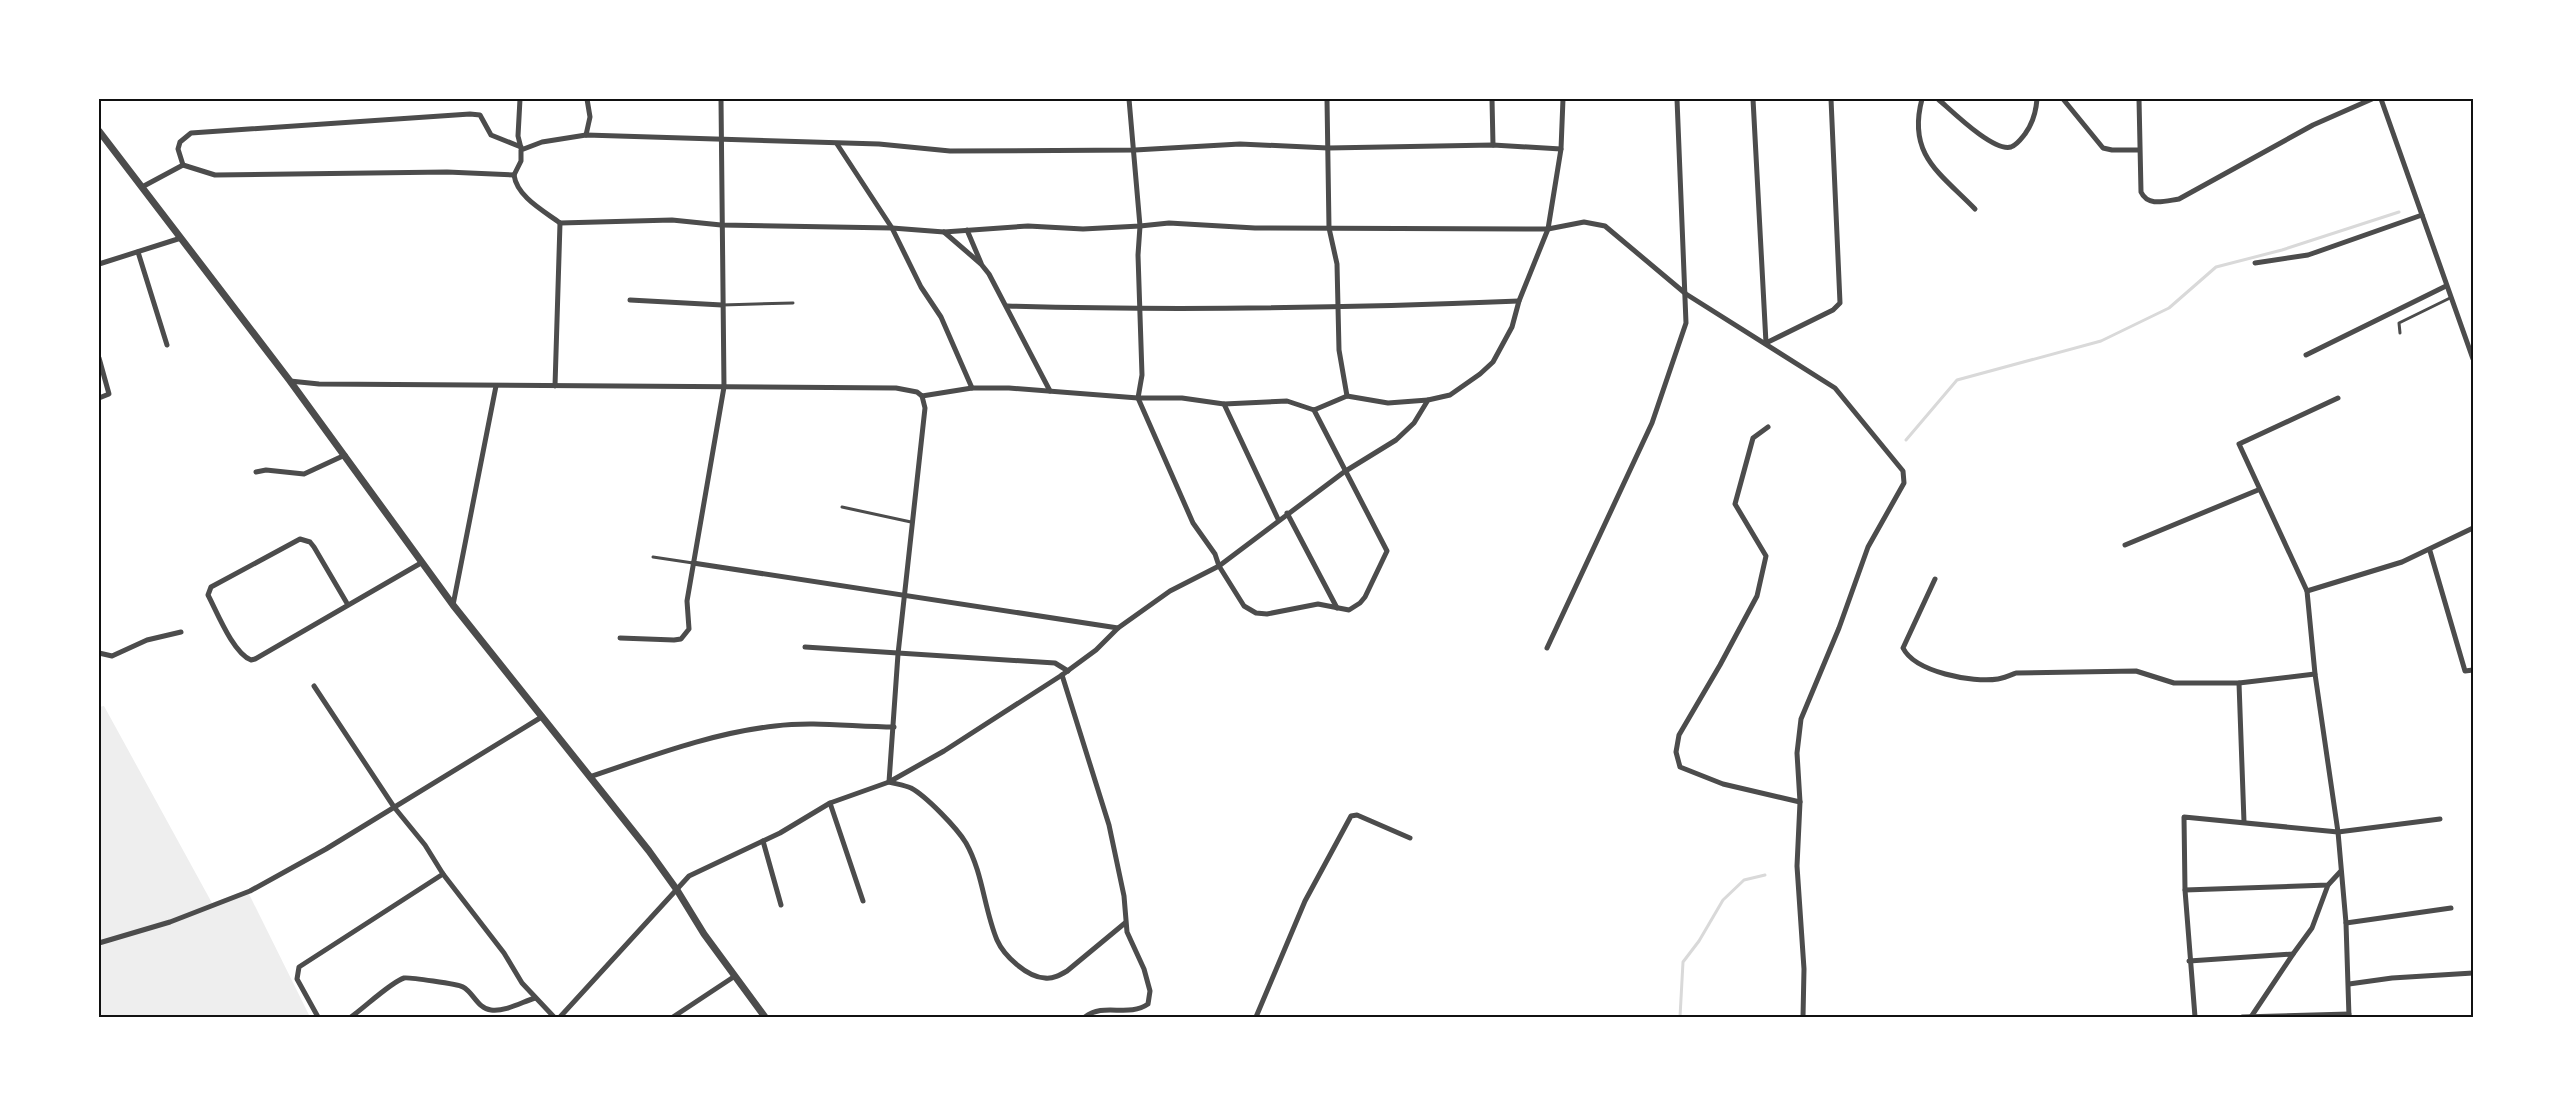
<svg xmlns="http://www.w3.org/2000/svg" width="2572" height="1116" font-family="Jost,sans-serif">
<rect width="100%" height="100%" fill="#fff"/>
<path fill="#eee" d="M104,706L212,903L247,890L310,1017H99V707Z"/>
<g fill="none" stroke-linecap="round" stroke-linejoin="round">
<g stroke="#d9d9d9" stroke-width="3">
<path d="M1906,440L1957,380L2101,341L2169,308L2216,267L2282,250L2399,212"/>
<path d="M1680,1017L1683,962L1699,941L1723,900L1744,880L1765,875"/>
</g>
<g stroke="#4c4c4c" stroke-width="3">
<path d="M722,305L793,303"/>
<path d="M2400,333L2399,323L2450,298"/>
<path d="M842,507L911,522"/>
<path d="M653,557L693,563"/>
</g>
<g stroke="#4c4c4c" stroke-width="5">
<path d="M520,99L518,136L521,148"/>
<path d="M1129,99L1140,226L1138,255L1142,375L1138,398L1193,523L1215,554L1219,566L1244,606L1256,613L1267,614L1318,604L1349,610L1360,603L1365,597L1387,551L1314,410"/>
<path d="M1327,99L1329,228L1337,264L1339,350L1347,396"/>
<path d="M1492,99L1493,145"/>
<path d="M1753,99L1766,343L1833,310L1840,303L1831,99"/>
<path d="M1922,99C1907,155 1940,173 1975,209"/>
<path d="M1938,99C1952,111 1993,152 2011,147C2017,145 2021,139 2025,134C2033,123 2036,112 2037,99"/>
<path d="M2063,99L2103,148L2112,150H2139"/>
<path d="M2139,99L2141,192C2148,207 2165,201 2179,199L2313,125L2372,99"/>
<path d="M2381,99L2473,359"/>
<path d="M586,135L590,117L587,99"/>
<path d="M837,144L892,228L921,287L941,317L972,388"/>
<path d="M183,165L215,175L447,172L514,175"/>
<path d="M514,175L521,161V150L542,142L586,135L879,144L950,151L1135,150L1240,144L1328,148L1493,145L1561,149"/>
<path d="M514,175C517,197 544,211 560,223"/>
<path d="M142,187L183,165L178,149L180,142L191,133L470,114L480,115L491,135L521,147"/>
<path d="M560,223L672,220L721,225L892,228L944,232L1028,226L1083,229L1140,226L1169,223L1255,228L1548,229L1584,222L1605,226L1686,294L1835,388L1903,471L1904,483L1868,547L1839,628L1801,719L1797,753L1800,802L1797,866L1804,969L1803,1017"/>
<path d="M967,230L981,263"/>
<path d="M944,232L981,264L989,274L1050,391"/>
<path d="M138,252L167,345"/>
<path d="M2255,263L2308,255L2422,215"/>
<path d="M99,264L181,238"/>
<path d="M630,300L722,305"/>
<path d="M1007,306C1178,311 1348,308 1519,301"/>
<path d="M2306,355L2446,286"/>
<path d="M99,358L109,394L99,398"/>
<path d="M290,381L319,384L896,388L917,392L922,396L972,388H1009L1138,398H1182L1224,404L1287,401L1314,410L1347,396L1388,403L1428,400"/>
<path d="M555,386L560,223"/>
<path d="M922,396L925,408L898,654L889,782C896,784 904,785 911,788C926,796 957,828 966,843C983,873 984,909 997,940C1004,956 1027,977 1045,978C1053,979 1060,975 1067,971L1125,923"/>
<path d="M2338,398L2239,444L2307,591L2315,674L2338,832L2346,923L2349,1017"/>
<path d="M1224,404L1278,519"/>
<path d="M1768,427L1753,438L1735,504L1766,556L1757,596L1720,665L1679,735L1676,752L1680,767L1723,784L1800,802"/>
<path d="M256,472L266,470L304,474L345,455"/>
<path d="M1287,513L1337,608"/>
<path d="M2125,545L2258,490"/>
<path d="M2430,551L2465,671L2473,670"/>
<path d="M693,563L1118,628"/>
<path d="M1935,579L1903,648C1915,672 1972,683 1998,679C2004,678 2011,675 2016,673L2136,671L2174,683H2239L2315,674"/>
<path d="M2307,591L2402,562L2473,528"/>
<path d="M348,605L314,547L310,542L300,539L211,587L208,595C217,612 233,653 251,660L255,659L421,563"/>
<path d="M453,605L496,386"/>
<path d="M620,638L674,640L681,639L689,629L687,601L724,387L721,99"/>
<path d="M805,647L1055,663L1068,671"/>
<path d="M1547,648L1652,423L1686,323L1677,99"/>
<path d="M99,653L112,656L147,640L181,632"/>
<path d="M1062,675L1109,825L1124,896L1127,932L1144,969L1150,991L1148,1004C1128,1018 1104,1002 1085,1017"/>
<path d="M2239,683L2244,822"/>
<path d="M314,686L394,807L425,845L443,874L504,953L522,983L554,1017"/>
<path d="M589,777C649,757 711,733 775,726C814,721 855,727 894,727"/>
<path d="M830,803L863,901"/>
<path d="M763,841L781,905"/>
<path d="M2185,890L2328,885L2340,872"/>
<path d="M2346,923L2451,908"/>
<path d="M99,943L170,922L250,891L326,849L540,718"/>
<path d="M2189,961L2293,954L2312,928L2328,885"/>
<path d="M2349,984L2392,978L2473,973"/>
<path d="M318,1017L297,979L299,967L443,874"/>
<path d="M351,1017C364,1008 391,982 404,978C408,977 458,984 463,987C473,992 478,1009 491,1010C505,1012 522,1002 535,998"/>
<path d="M560,1017L689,876L780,833L830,803L889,782L944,751L1062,675L1096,650L1118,628L1170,591L1219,566L1344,472L1396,440L1414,423L1428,400L1450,395L1480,374L1493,362L1512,327L1519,301L1548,229L1561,149L1563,99"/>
<path d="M673,1017L735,976"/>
<path d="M1256,1017L1305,901L1351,816L1357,815L1410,838"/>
<path d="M2195,1017L2185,890L2184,817L2338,832L2440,819"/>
<path d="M2242,1017L2349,1014"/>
<path d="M2251,1017L2293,954"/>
</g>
<path stroke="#4c4c4c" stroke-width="7" d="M99,131L290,381L453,605L649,851L677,890L704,934L765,1017"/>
</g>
<rect width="2572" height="1116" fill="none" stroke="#ffffff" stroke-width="201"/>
<rect x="100" y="100" width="2372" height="916" fill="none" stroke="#111" stroke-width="2"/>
</svg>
